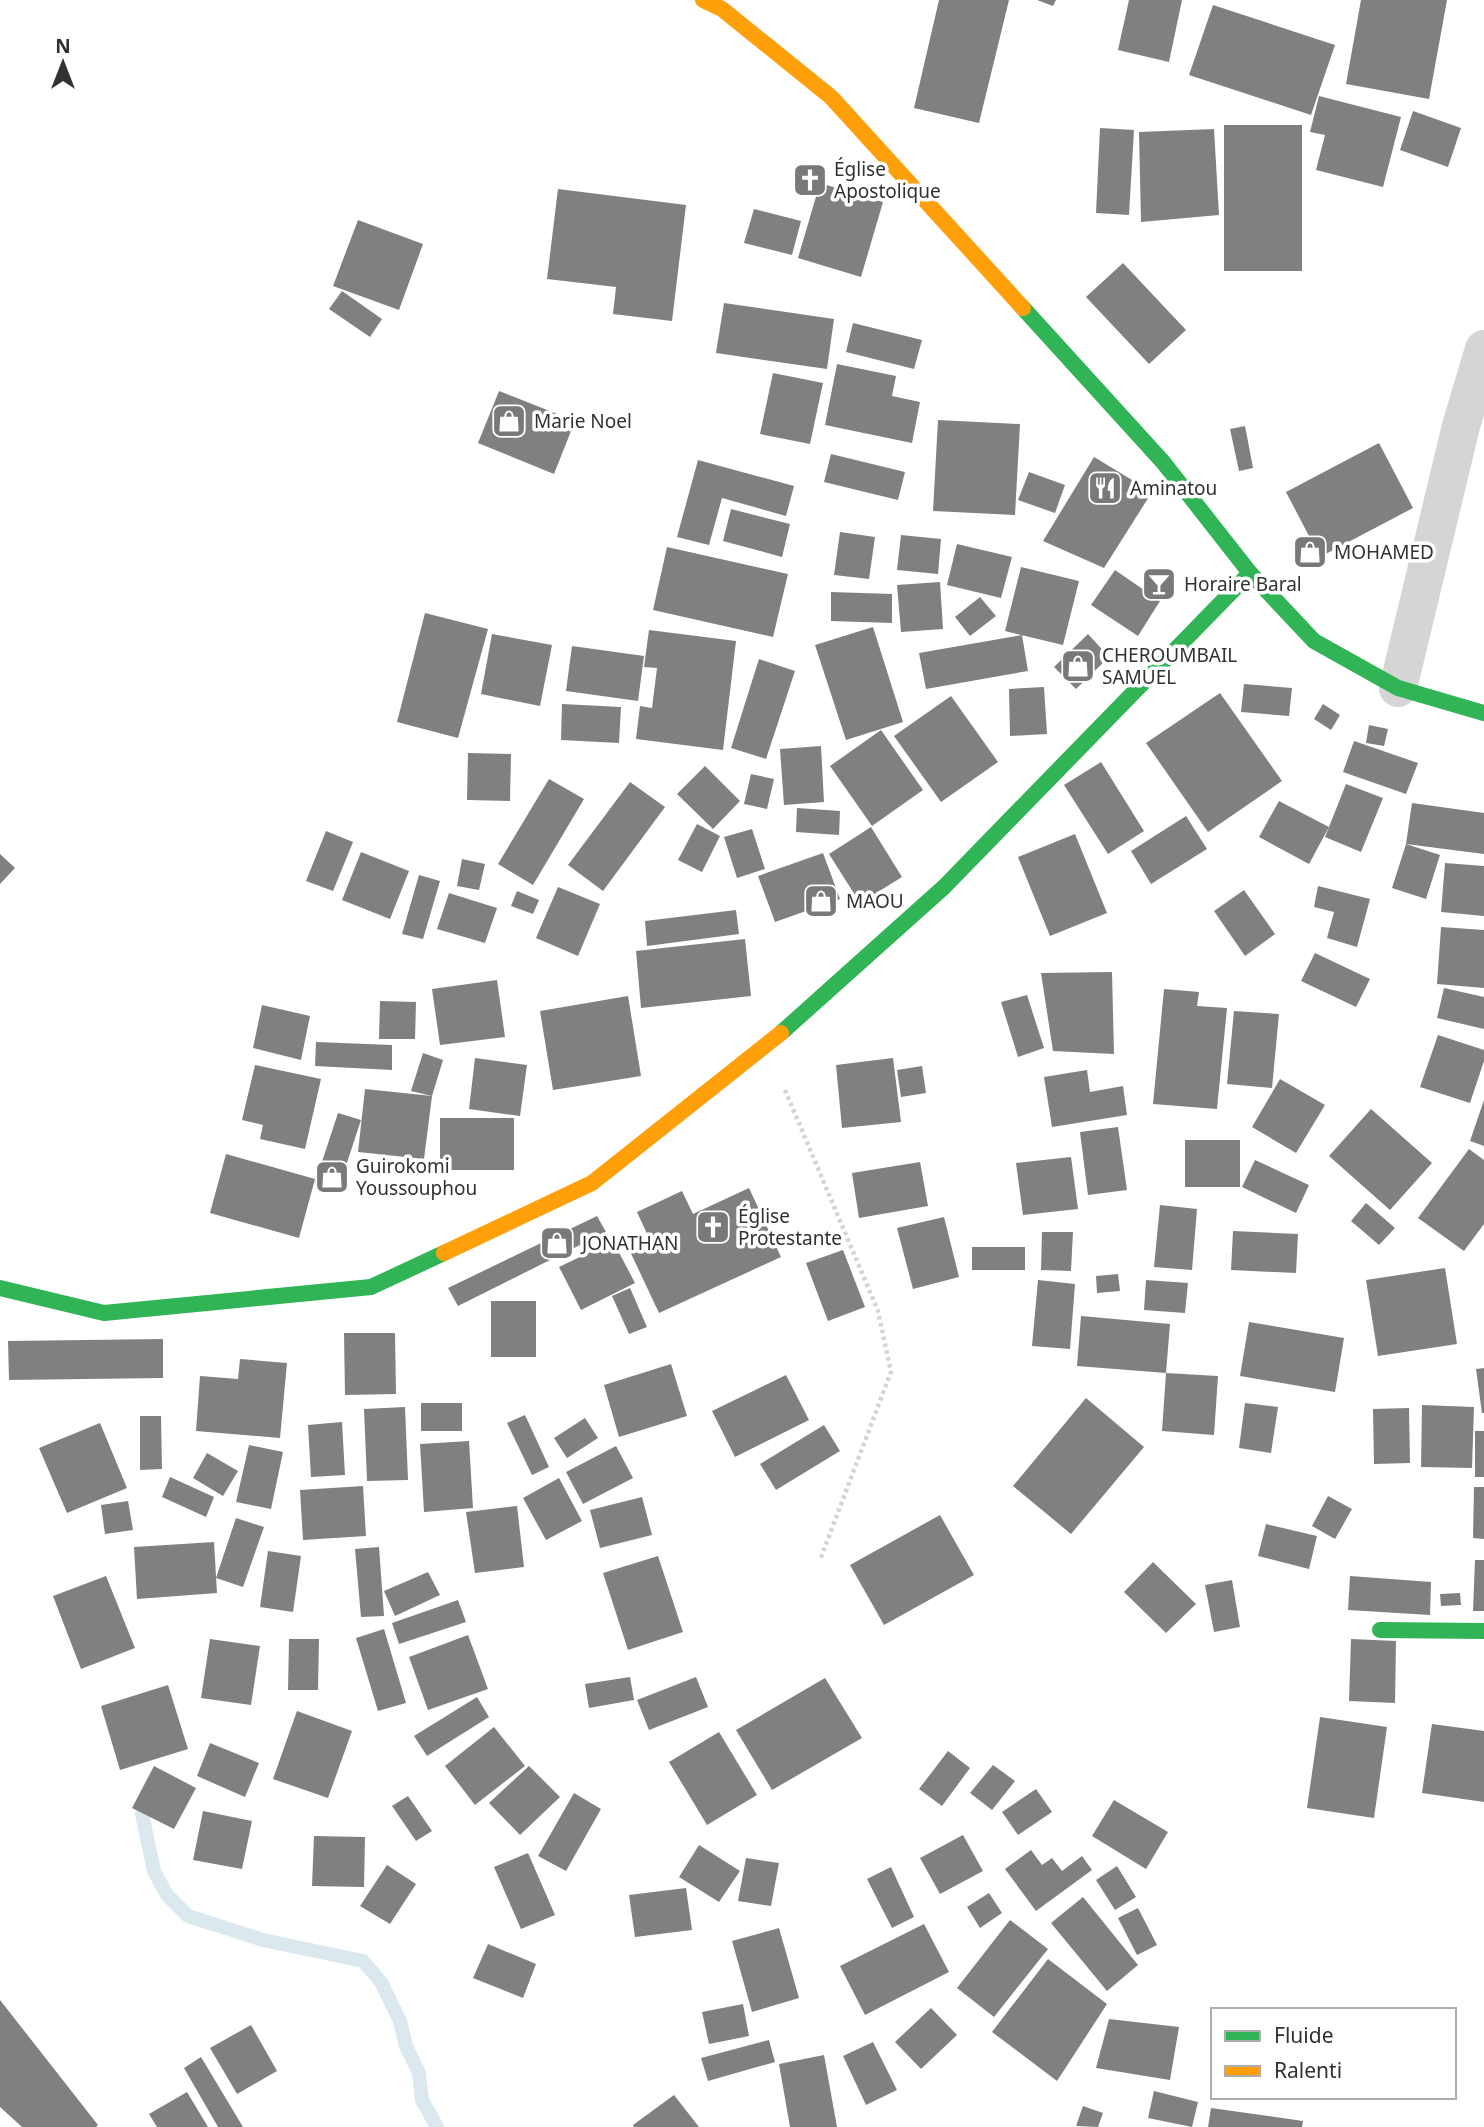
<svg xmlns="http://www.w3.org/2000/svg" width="1484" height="2127" font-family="'Noto Sans',sans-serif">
<rect width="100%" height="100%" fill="#fff"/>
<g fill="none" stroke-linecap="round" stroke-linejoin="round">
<path stroke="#dbe8ee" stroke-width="14" d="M142,1814L154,1871L167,1895L188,1916L263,1940L363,1961L381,1982L400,2021L406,2046L419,2073L422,2100L437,2127"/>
</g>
<g fill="#808080">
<path d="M939,0H1009L979,123L914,108Z"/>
<path d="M1037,0H1056L1053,6Z"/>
<path d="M1129,0H1182L1169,62L1118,50Z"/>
<path d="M1361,0H1447L1429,99L1346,84Z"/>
<path d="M1213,5L1335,45L1311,115L1189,75Z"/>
<path d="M1319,96L1401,117L1383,187L1316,170L1325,135L1310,132Z"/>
<path d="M1413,111L1461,128L1448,167L1400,150Z"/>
<rect x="1224" y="125" width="78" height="146"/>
<path d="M1100,128L1134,130L1129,215L1096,213Z"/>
<path d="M1214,129L1219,215L1141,222L1139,132Z"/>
<path d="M820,183L883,202L861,277L798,258Z"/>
<path d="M558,189L686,205L672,321L613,314L616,287L547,279Z"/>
<path d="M754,209L801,221L792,255L744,243Z"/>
<path d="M358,220L423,244L399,310L333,286Z"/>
<path d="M1123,263L1186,330L1149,364L1086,297Z"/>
<path d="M342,291L382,319L370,337L329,309Z"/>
<path d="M724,303L834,319L827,369L716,353Z"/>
<path d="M853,323L922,340L914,369L846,352Z"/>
<path d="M837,364L896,376L892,396L920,402L912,443L825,425Z"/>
<path d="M773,373L823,383L810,444L760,434Z"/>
<path d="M499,391L575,421L554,474L478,443Z"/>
<path d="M938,420L1020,424L1015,515L933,511Z"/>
<path d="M1245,426L1253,468L1239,471L1230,429Z"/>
<path d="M1379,443L1413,508L1320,557L1286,492Z"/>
<path d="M831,454L905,472L898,500L824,482Z"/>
<path d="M1094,457L1152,492L1104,568L1043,541Z"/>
<path d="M698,460L794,486L786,516L722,498L709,545L677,537Z"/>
<path d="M1029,472L1065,485L1055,513L1018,500Z"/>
<path d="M731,509L790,524L782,557L723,541Z"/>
<path d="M840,532L875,537L869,579L834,575Z"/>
<path d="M901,535L941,539L938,574L897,570Z"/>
<path d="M957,544L1012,557L1001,598L947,585Z"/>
<path d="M667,547L788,574L773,637L653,610Z"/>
<path d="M1021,567L1079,581L1063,645L1005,631Z"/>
<path d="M1115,570L1160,601L1138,636L1091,605Z"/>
<path d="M940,582L943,629L901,632L897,585Z"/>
<path d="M831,592L892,594V623L831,621Z"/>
<path d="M980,597L996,616L970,636L955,617Z"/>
<path d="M425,613L488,629L458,738L397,722Z"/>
<path d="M873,627L903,722L846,740L815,645Z"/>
<path d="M649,630L736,641L723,750L636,739L640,706L652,708L657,668L644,667Z"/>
<path d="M492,634L552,645L540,706L481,694Z"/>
<path d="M1088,634L1109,657L1076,689L1054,667Z"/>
<path d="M1022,635L1028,671L926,689L919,653Z"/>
<path d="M572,646L644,656L638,701L566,691Z"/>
<path d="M759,659L795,671L766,759L731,748Z"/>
<path d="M1244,684L1292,688L1289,716L1241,712Z"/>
<path d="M1044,687L1047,734L1010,736L1009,689Z"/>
<path d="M1220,693L1282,781L1208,832L1146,743Z"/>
<path d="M951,696L998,762L941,802L894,736Z"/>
<path d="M562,704L621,707L619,743L561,740Z"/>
<path d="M1323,704L1340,715L1331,730L1314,719Z"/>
<path d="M1369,725L1388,729L1384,746L1366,743Z"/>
<path d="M881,730L923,790L872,826L830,766Z"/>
<path d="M1354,741L1418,763L1406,794L1343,772Z"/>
<path d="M821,746L824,802L784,805L780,749Z"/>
<path d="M468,753L511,754L510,801L467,800Z"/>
<path d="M1101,762L1144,831L1108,854L1064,785Z"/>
<path d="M705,766L740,801L713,829L677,794Z"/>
<path d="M751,774L774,779L767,809L744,804Z"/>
<path d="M549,779L584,799L533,885L498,864Z"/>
<path d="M630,782L665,807L603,891L568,865Z"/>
<path d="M1346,784L1383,798L1361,852L1325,837Z"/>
<path d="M1279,801L1329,827L1309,864L1259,837Z"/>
<path d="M1412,803L1484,813V854L1406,844Z"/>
<path d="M797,808L840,811L839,835L796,832Z"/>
<path d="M1186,816L1207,849L1151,884L1131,851Z"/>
<path d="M697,824L720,836L702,872L678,860Z"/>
<path d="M871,827L902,877L860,903L829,854Z"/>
<path d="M752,829L765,869L737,878L724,837Z"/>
<path d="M326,831L353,842L333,891L306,881Z"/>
<path d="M1075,834L1107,913L1050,936L1018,857Z"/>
<path d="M1406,844L1440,855L1426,899L1392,888Z"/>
<path d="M361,852L409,871L390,919L342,900Z"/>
<path d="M823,853L840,899L775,922L758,876Z"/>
<path d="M0,854L15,868L0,884Z"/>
<path d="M462,859L485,864L479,890L457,886Z"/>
<path d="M1445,863L1484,866V916L1441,912Z"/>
<path d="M419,875L440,881L423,939L402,934Z"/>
<path d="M1318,886L1370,899L1357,947L1327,938L1334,912L1314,907Z"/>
<path d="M558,887L600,904L578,956L536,938Z"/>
<path d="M1244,890L1275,934L1245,956L1214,911Z"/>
<path d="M517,891L539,900L533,914L511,906Z"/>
<path d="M449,893L497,908L485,943L437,929Z"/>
<path d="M736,910L739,934L647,946L645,921Z"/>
<path d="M1441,927L1484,930V988L1437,984Z"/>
<path d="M745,939L751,996L641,1008L636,951Z"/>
<path d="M1315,953L1370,979L1356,1007L1301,981Z"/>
<path d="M1112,972L1114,1054L1053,1051L1041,973Z"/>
<path d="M497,980L505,1037L440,1045L432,989Z"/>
<path d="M1444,988L1484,997V1029L1437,1018Z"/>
<path d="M1164,989L1199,992L1197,1006L1227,1008L1217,1109L1153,1104Z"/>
<path d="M1027,995L1044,1048L1018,1057L1001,1002Z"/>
<path d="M628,996L641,1076L553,1090L540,1011Z"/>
<path d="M380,1001L416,1002L415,1039H379Z"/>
<path d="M262,1005L310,1016L301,1060L253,1048Z"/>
<path d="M1234,1011L1279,1014L1272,1088L1227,1084Z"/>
<path d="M1438,1035L1484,1050V1061L1470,1103L1420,1087Z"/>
<path d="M316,1042L392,1045V1070L315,1066Z"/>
<path d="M423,1053L443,1060L432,1096L411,1091Z"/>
<path d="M475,1058L527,1065L520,1116L469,1109Z"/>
<path d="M893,1058L901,1122L842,1128L836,1065Z"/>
<path d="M255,1065L321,1079L305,1149L260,1139L263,1125L242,1120Z"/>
<path d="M922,1066L926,1093L901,1097L897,1070Z"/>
<path d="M1087,1070L1090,1092L1123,1086L1127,1115L1052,1127L1044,1077Z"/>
<path d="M1280,1079L1325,1105L1296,1153L1252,1127Z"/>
<path d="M365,1089L432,1096L424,1159L358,1152Z"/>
<path d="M1484,1100V1146L1470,1141Z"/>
<path d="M1371,1109L1432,1163L1390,1210L1329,1156Z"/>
<path d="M338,1113L361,1120L338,1190L315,1183Z"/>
<rect x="440" y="1118" width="74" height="52"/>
<path d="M1118,1127L1127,1190L1088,1195L1080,1132Z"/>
<rect x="1185" y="1140" width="55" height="47"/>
<path d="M1469,1149L1484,1160V1224L1464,1251L1418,1218Z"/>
<path d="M226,1154L315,1179L299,1238L210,1213Z"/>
<path d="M1071,1157L1078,1209L1023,1215L1016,1163Z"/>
<path d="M1255,1160L1309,1185L1296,1213L1242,1187Z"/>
<path d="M920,1162L928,1206L859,1218L852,1173Z"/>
<path d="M749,1188L781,1257L659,1313L627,1245L648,1236L637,1212L682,1191L693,1214Z"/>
<path d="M1366,1203L1395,1228L1379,1245L1351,1221Z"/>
<path d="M1160,1205L1197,1209L1192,1270L1154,1267Z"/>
<path d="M597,1216L606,1232L458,1306L448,1288Z"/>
<path d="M944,1217L959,1277L913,1289L897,1228Z"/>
<path d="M1233,1231L1298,1234L1296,1273L1231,1270Z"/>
<path d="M1042,1232H1073L1071,1271L1041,1270Z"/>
<path d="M613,1241L635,1283L581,1310L559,1267Z"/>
<rect x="972" y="1247" width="53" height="23"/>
<path d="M843,1250L865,1307L828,1321L806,1263Z"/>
<path d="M1445,1268L1457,1344L1378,1356L1366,1280Z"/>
<path d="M1118,1274L1120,1291L1097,1293L1096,1276Z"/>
<path d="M1038,1280L1075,1284L1070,1349L1032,1346Z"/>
<path d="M1146,1280L1188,1283L1185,1313L1144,1310Z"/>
<path d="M630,1288L647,1327L629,1334L612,1296Z"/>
<rect x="491" y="1301" width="45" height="56"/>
<path d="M1081,1316L1170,1324L1166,1373L1218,1376L1214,1435L1162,1431L1166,1373L1077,1366Z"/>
<path d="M1249,1322L1344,1338L1335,1392L1240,1376Z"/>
<path d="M344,1333H395L396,1394L345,1395Z"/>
<path d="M163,1339V1378L9,1380L8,1341Z"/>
<path d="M240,1359L287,1363L280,1438L196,1431L200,1376L238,1379Z"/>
<path d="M671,1364L687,1416L619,1437L604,1385Z"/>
<path d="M1484,1368V1413H1482L1476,1369Z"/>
<path d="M786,1375L809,1420L735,1457L712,1411Z"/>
<path d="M1086,1398L1144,1447L1071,1534L1013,1486Z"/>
<rect x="421" y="1403" width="41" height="28"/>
<path d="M1245,1403L1278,1407L1271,1453L1239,1448Z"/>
<path d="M1422,1405L1474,1407L1472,1468L1421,1467Z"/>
<path d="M405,1407L408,1480L367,1481L364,1409Z"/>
<path d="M1409,1408L1410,1463L1374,1464L1373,1409Z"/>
<path d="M525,1415L549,1467L532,1475L507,1423Z"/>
<path d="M140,1416H161L162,1469L140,1470Z"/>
<path d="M585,1418L598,1438L567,1458L554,1438Z"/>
<path d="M342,1422L345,1475L311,1477L308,1425Z"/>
<path d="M100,1423L127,1488L67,1513L39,1448Z"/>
<path d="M824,1425L840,1451L776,1490L760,1464Z"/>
<rect x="1475" y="1431" width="9" height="46"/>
<path d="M469,1441L473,1508L424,1512L420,1444Z"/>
<path d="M249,1445L283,1452L271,1509L236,1502Z"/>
<path d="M616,1446L633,1478L583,1504L566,1472Z"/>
<path d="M207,1453L238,1471L223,1496L193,1478Z"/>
<path d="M170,1477L214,1497L206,1517L162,1497Z"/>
<path d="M559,1478L582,1521L546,1540L523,1498Z"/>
<path d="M363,1486L366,1536L303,1540L300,1490Z"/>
<path d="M1474,1487H1484V1539L1473,1538Z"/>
<path d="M1328,1496L1352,1509L1335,1539L1312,1526Z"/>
<path d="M642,1497L652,1535L600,1548L590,1510Z"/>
<path d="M128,1501L133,1530L105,1534L101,1505Z"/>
<path d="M517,1506L524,1567L475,1573L466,1512Z"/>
<path d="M940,1515L974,1575L884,1625L850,1565Z"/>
<path d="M236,1518L264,1527L243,1587L216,1578Z"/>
<path d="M1266,1524L1317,1536L1309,1569L1258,1556Z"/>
<path d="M214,1542L217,1593L137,1599L134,1547Z"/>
<path d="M379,1547L384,1616L361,1617L355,1549Z"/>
<path d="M268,1551L301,1556L293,1612L260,1607Z"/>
<path d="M658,1556L683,1632L628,1650L603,1573Z"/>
<path d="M1475,1560H1484V1611H1473Z"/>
<path d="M1153,1562L1196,1604L1166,1633L1124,1592Z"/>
<path d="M428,1572L440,1595L395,1616L384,1591Z"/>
<path d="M106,1576L135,1648L81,1669L53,1596Z"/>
<path d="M1350,1576L1431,1582L1430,1615L1348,1610Z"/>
<path d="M1232,1580L1240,1627L1214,1632L1205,1585Z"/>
<path d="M1460,1593L1461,1605L1441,1606L1440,1594Z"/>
<path d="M458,1600L466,1622L399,1644L392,1623Z"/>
<path d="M384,1629L406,1703L378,1711L356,1638Z"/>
<path d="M468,1635L488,1689L428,1710L409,1657Z"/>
<path d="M210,1639L260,1646L251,1705L201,1698Z"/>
<path d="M289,1639H319L318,1690H288Z"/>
<path d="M1351,1639L1396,1641L1395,1703L1349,1701Z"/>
<path d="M630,1677L634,1700L589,1708L585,1684Z"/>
<path d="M696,1677L708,1707L649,1730L637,1700Z"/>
<path d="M825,1678L862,1738L772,1790L736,1730Z"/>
<path d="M168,1685L188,1749L120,1770L101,1706Z"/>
<path d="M477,1697L489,1717L427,1756L414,1736Z"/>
<path d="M297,1711L352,1731L328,1798L273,1779Z"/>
<path d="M1320,1717L1387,1727L1374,1818L1307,1808Z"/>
<path d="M1432,1724L1484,1731V1802L1422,1793Z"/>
<path d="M494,1727L525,1766L475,1805L445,1766Z"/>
<path d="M719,1732L757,1795L707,1825L669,1762Z"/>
<path d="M210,1743L259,1763L245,1797L197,1776Z"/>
<path d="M948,1751L970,1768L942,1806L919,1789Z"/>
<path d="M993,1765L1015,1781L992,1810L970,1793Z"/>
<path d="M154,1766L196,1788L174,1829L132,1808Z"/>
<path d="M529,1766L560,1797L520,1835L489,1803Z"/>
<path d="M1036,1789L1052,1812L1018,1835L1002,1812Z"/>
<path d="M574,1793L601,1809L566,1871L538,1856Z"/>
<path d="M408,1796L432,1831L416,1841L392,1806Z"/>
<path d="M1114,1800L1168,1832L1146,1869L1092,1836Z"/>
<path d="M203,1811L252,1821L242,1869L193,1860Z"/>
<path d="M963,1835L983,1871L940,1894L920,1858Z"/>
<path d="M314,1836L365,1837L364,1887L312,1886Z"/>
<path d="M699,1845L740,1871L719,1902L679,1877Z"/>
<path d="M1031,1850L1042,1865L1052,1858L1062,1871L1082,1856L1092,1870L1036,1911L1005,1869Z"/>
<path d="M528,1853L555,1915L521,1929L494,1867Z"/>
<path d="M746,1858L779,1863L771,1906L738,1901Z"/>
<path d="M387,1865L416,1884L390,1924L360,1906Z"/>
<path d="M1117,1866L1136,1897L1115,1910L1096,1880Z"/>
<path d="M891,1867L914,1917L892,1928L867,1879Z"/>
<path d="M686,1888L692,1930L635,1937L629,1895Z"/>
<path d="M989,1893L1002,1913L980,1928L967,1907Z"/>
<path d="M1083,1897L1138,1965L1107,1991L1051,1923Z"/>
<path d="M1138,1908L1157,1945L1137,1955L1118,1918Z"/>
<path d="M1010,1920L1048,1949L994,2017L957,1988Z"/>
<path d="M924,1924L949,1972L865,2015L840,1966Z"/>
<path d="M779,1928L799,1998L752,2012L732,1941Z"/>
<path d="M488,1944L536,1964L523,1998L473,1978Z"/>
<path d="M1048,1959L1107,2004L1057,2081L992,2032Z"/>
<path d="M0,2000L98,2125L96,2127H22L0,2107Z"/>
<path d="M743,2004L749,2036L709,2044L702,2012Z"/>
<path d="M931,2008L957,2035L921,2069L895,2042Z"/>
<path d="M1109,2019L1179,2027L1170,2080L1096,2068Z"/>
<path d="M251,2025L277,2071L237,2094L210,2048Z"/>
<path d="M769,2040L775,2062L708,2081L701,2058Z"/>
<path d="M873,2042L897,2090L866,2105L843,2056Z"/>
<path d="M824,2055L837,2127H790L779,2064Z"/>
<path d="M201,2057L243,2127H218L184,2068Z"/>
<path d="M1154,2091L1198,2102L1192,2127L1148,2118Z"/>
<path d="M187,2092L208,2127H157L149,2114Z"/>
<path d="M674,2095L699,2127H634L633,2125Z"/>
<path d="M1083,2106L1103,2113L1098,2127L1076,2126Z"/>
<path d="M1211,2108L1303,2121L1302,2127H1208Z"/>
</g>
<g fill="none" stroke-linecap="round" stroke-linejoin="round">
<path stroke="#d4d4d4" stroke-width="4.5" stroke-dasharray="3.5 3.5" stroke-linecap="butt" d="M785,1090L878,1311L891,1372L820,1560"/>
<path stroke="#d5d5d5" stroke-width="38" d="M1398,688L1461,426L1484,349"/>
<g stroke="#30b455" stroke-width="16">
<path d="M1023,308L1163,462L1250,573L1314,641L1398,688L1484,713"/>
<path d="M781,1033L944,887L1250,573"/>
<path d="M0,1288L104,1313L371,1287L444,1253"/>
<path d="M1380,1630L1484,1631"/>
</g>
<g stroke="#ff9f0a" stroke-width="16">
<path d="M703,0L722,9L831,97L1023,308"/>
<path d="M444,1253L592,1183L781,1033"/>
</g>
</g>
<defs>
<g id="church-square" transform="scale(1.75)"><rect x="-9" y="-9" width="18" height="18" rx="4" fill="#797979" stroke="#fff"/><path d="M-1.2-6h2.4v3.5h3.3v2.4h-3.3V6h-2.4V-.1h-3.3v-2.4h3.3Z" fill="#fff"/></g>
<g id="shop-square" transform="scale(1.75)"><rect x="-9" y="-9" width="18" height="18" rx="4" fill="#797979" stroke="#fff"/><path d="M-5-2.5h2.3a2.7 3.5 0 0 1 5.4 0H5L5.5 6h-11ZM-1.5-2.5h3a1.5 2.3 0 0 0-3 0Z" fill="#fff"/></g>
<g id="restaurant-square" transform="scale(1.75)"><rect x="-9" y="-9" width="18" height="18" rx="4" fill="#797979" stroke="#fff"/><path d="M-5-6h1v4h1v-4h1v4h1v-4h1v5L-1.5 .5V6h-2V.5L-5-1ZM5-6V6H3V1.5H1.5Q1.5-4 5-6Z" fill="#fff"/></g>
<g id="bar-square" transform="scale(1.75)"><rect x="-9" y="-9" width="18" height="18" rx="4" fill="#797979" stroke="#fff"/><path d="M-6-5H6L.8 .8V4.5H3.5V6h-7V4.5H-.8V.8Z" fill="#fff"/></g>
</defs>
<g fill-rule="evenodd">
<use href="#church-square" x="810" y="180"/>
<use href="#shop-square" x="509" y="421"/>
<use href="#restaurant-square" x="1105" y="488"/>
<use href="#shop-square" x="1310" y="552"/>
<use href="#bar-square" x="1159" y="584"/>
<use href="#shop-square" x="1078" y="666"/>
<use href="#shop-square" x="821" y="901"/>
<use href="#shop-square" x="332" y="1177"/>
<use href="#church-square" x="713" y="1227"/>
<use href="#shop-square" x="557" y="1243"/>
</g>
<g text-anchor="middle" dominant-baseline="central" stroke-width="7" stroke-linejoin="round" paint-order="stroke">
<g font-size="19" fill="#313131" stroke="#fff" text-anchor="start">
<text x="834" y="169">Église<tspan x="834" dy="22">Apostolique</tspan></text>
<text x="534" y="421">Marie Noel</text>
<text x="1130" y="488">Aminatou</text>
<text x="1334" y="552">MOHAMED</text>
<text x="1184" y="584">Horaire Baral</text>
<text x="1102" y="655">CHEROUMBAIL<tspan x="1102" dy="22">SAMUEL</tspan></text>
<text x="846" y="901">MAOU</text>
<text x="356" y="1166">Guirokomi<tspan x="356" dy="22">Youssouphou</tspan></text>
<text x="738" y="1216">Église<tspan x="738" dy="22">Protestante</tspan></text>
<text x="582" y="1243">JONATHAN</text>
</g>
</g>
<rect x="1211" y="2008" width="245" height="91" fill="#ffffff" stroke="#adadad" stroke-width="2"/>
<rect x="1225" y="2031" width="35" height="10" fill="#30b455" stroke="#adadad" stroke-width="2"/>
<text x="1274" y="2043" font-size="21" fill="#313131">Fluide</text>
<rect x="1225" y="2066" width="35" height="10" fill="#ff9f0a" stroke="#adadad" stroke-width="2"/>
<text x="1274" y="2078" font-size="21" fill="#313131">Ralenti</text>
<g transform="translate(63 63)" stroke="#ffffff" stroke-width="5" paint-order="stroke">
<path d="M0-5L12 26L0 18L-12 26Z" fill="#313131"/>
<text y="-10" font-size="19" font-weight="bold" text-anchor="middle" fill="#313131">N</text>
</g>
</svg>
